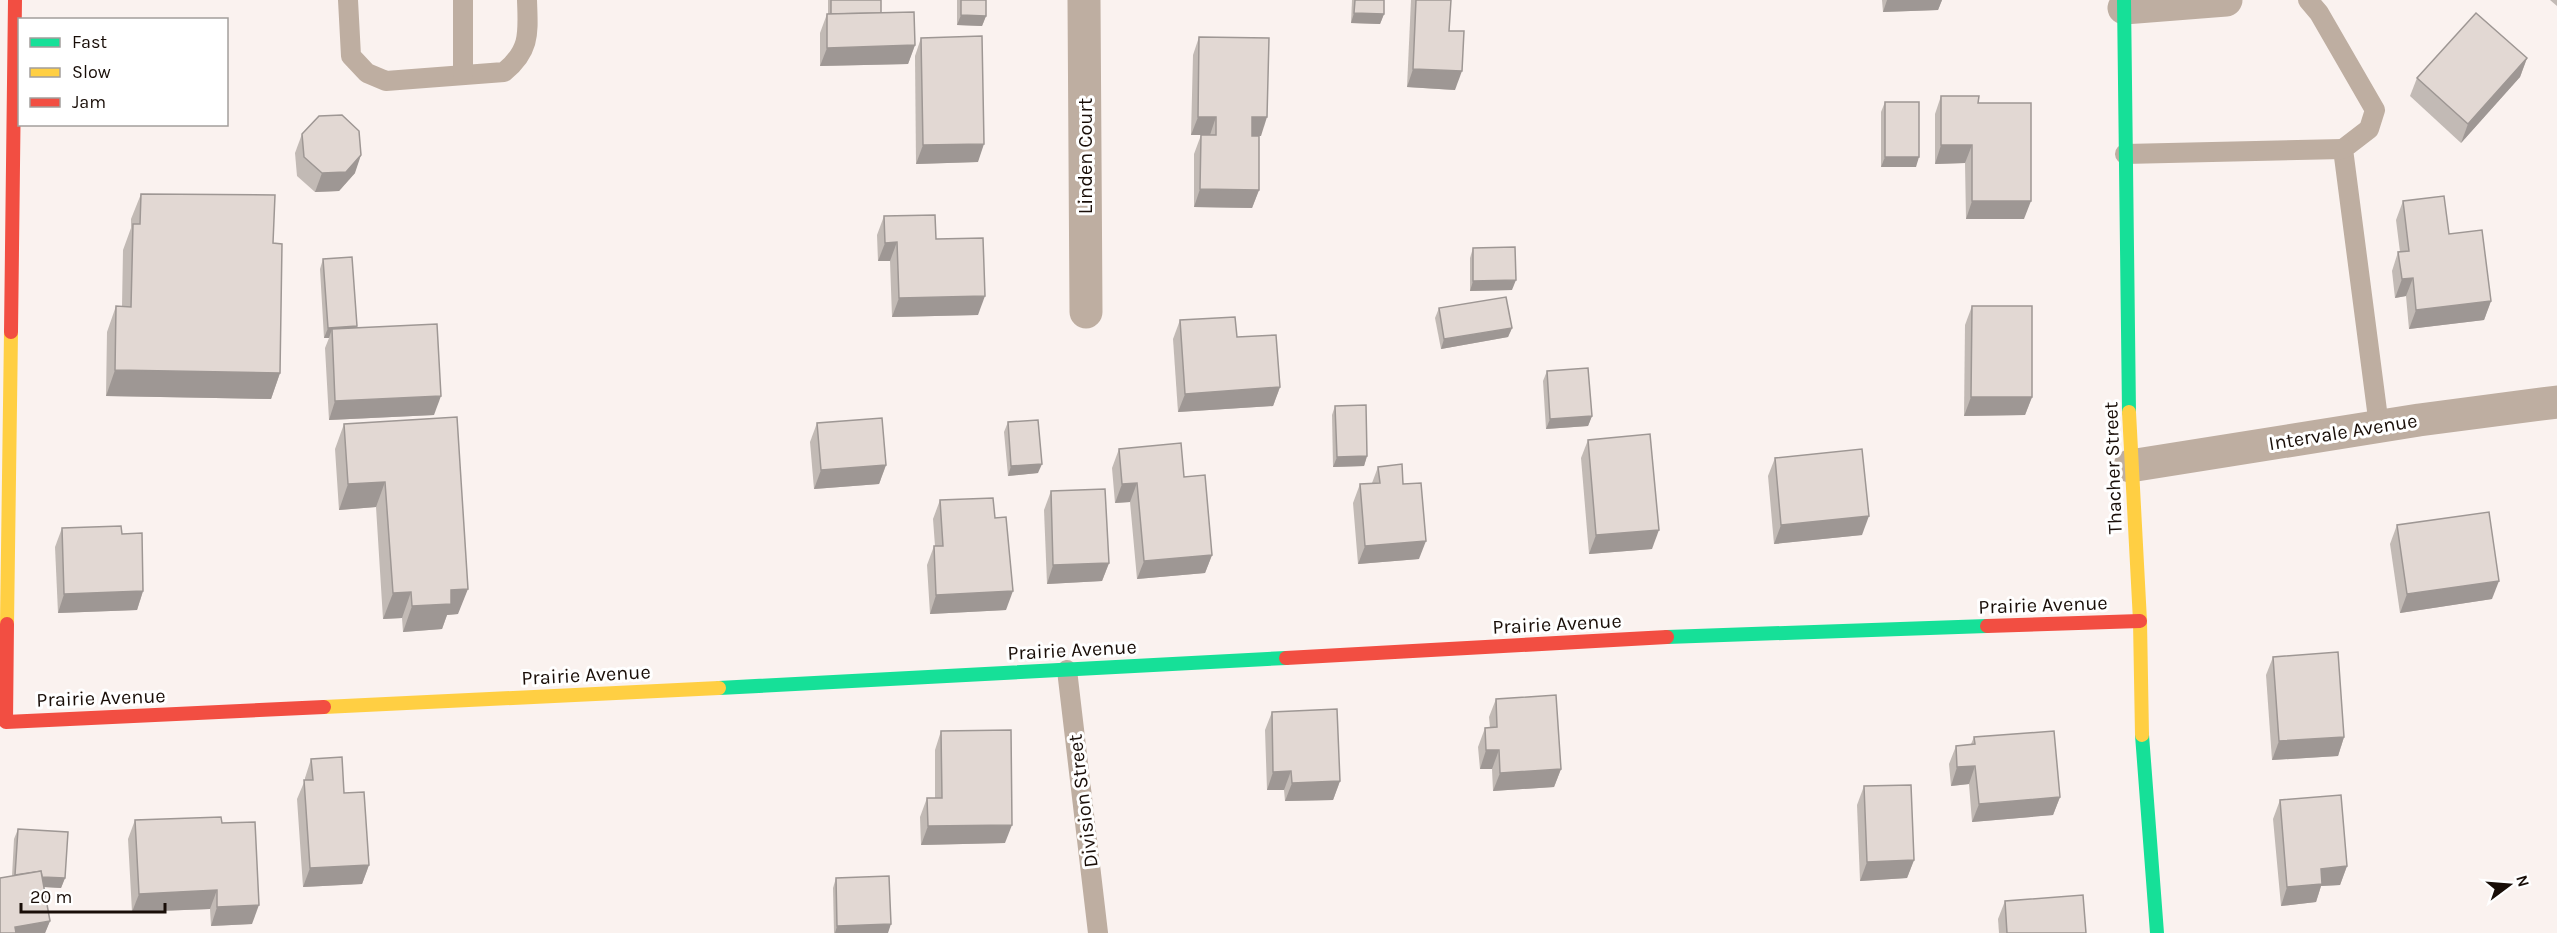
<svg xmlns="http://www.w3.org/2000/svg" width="2557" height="933" font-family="Karla,sans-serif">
<rect width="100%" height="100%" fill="#faf2ef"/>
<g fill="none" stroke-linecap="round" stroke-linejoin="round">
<g stroke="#beaea1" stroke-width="20">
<path d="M348,0L351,56L367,73L386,81L504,72C531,50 528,32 527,0"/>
<path d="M463,0V75"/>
<path d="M2308,0L2319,13L2375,110L2369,129L2343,149L2379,426"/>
<path d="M2125,154L2343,149"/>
<path d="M1067,670L1098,933"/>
</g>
<g stroke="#beaea1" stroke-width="33">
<path d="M1084,0L1086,312"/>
<path d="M2124,8L2226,0"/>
<path d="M2130,466L2419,420L2557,402"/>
</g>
<g stroke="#16e098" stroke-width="14">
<path d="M2124,0L2129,412"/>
<path d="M1667,637L1987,626"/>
<path d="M719,688L1286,658"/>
<path d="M2142,735L2157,933"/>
</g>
<g stroke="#ffcf43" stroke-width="14">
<path d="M2129,412L2140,621L2142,735"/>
<path d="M7,624L11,332"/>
<path d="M324,707L719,688"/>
</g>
<g stroke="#f24e42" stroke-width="14">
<path d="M11,332L15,0"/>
<path d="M7,624L6,722L324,707"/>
<path d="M1987,626L2140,621"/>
<path d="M1286,658L1667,637"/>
</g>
</g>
<g fill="#c2bab5">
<path d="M828,0H881V13L915,45L908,64L820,66V33L827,14H828Z"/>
<path d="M957,0H986V16L982,26L957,25Z"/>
<path d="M1352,0H1384V14L1380,24L1351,23Z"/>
<path d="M1411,0H1416L1449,31L1455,90L1407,87Z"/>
<path d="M1882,0H1942L1938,10L1883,12Z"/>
<path d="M2550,0H2557V6Z"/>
<path d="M1199,37L1261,136H1259V190L1252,208L1194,207V154L1201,135H1191L1193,55Z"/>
<path d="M921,38L978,162L916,164L915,56Z"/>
<path d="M2527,58L2520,77L2461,143L2410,96L2417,78Z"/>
<path d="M1941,96L2024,219H1966L1965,163L1935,164V114Z"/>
<path d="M1885,102L1916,167H1881V112Z"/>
<path d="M302,134L355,173L339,191L315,192L297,176L295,153Z"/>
<path d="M141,194L273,243L280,373L271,399L106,396L107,332L116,306L122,307L123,250L131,228V219Z"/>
<path d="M2403,201L2449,234L2491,301L2484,320L2409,329L2406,296L2395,298L2392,271L2398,252H2400L2396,220Z"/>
<path d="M884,216L936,239L978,315L892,317L890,261H878L877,235Z"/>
<path d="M1473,248L1512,290L1470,291V258Z"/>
<path d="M323,259L357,326V328L434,415L329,420L325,348L329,338H324L320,269Z"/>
<path d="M1972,306L2032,397L2025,415L1964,416L1965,325Z"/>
<path d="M1439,308L1512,328L1508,337L1441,349L1435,318Z"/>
<path d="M1180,320L1237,337L1280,387L1273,406L1178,412L1173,339Z"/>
<path d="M1547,371L1592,416L1588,426L1546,429L1543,381Z"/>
<path d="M1335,406L1367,456L1364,466L1333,467L1332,415Z"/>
<path d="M457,417L458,614L447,615L442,629L403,632L402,618L383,619L376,507L339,510L335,449L344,424Z"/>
<path d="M1008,422L1038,473L1008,476L1004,432Z"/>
<path d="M817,423L886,465L879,484L814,489L810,442Z"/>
<path d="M1588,440L1652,549L1589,554L1581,458Z"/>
<path d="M1119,449L1212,555L1205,573L1137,579L1130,502L1115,503L1112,468Z"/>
<path d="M1775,458L1862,535L1774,544L1768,476Z"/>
<path d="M1378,467L1403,484L1419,559L1358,564L1353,503L1360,484L1372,483Z"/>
<path d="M1051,491L1109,563L1102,581L1047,584L1044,510Z"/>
<path d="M940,500L995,518L1006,610L930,614L927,565L934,546H935L933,519Z"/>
<path d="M2397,525L2492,599L2400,613L2390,544Z"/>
<path d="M62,528L143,591L137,610L58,613L55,547Z"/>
<path d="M2273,657L2344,737L2338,756L2272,760L2266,675Z"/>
<path d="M1496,699L1561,769L1554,787L1493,791L1492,769H1480L1478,747L1485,728H1490L1489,717Z"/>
<path d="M1272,712L1340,781L1333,800L1285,801L1284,790H1267L1265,730Z"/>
<path d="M941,731L1005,843L921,845L920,817L927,798H935V750Z"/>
<path d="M1974,737L2060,797L2053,815L1972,822L1969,784L1951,786L1949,764L1956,746L1971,744Z"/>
<path d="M311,759L344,793L369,865L362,884L303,887L297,799L305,780V778Z"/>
<path d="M1864,786L1914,860L1907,878L1860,881L1857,805Z"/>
<path d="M2280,800L2347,866L2340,885L2321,886L2316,902L2281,906L2273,819Z"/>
<path d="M135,820L222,823L252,924L211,926L210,909L132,912L128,839Z"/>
<path d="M18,829L65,878L61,888L44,887L50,921L45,933H0L12,876L14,839Z"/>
<path d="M836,878L888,933H834L833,888Z"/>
<path d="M2005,901L2086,933H1999L1998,919Z"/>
</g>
<g fill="#9e9794">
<path d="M1887,0H1942L1938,10L1883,12Z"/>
<path d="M1354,13L1384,14L1380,24L1351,23Z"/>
<path d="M961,15L986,16L982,26L957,25Z"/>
<path d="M915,45L908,64L820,66L827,48Z"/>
<path d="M2527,58L2520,77L2461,143L2468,124Z"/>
<path d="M1413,69L1462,71L1455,90L1407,87Z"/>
<path d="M1198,117H1216L1210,135H1191Z"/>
<path d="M1252,117H1267L1261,136H1246Z"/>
<path d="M984,144L978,162L916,164L923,145Z"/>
<path d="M1941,145H1972L1965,163L1935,164Z"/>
<path d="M361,155L355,173L339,191L315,192L322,173Z"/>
<path d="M1885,157H1919L1916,167H1881Z"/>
<path d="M1200,189L1259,190L1252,208L1194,207Z"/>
<path d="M1972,201H2031L2024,219H1966Z"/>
<path d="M897,242L890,261H878L885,243Z"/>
<path d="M2413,278L2406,296L2395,298L2402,279Z"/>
<path d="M1516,280L1512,290L1470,291L1473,281Z"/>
<path d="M985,296L978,315L892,317L899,298Z"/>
<path d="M2491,301L2484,320L2409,329L2416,310Z"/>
<path d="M357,326L354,336L332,329L329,338H324L328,328Z"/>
<path d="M1512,328L1508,337L1441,349L1444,339Z"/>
<path d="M115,370L280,373L271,399L106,396Z"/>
<path d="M1280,387L1273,406L1178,412L1185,394Z"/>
<path d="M441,396L434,415L329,420L335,401Z"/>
<path d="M1971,397H2032L2025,415L1964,416Z"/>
<path d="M1592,416L1588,426L1546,429L1550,419Z"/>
<path d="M1367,456L1364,466L1333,467L1337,457Z"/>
<path d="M1042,464L1038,473L1008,476L1011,466Z"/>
<path d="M886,465L879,484L814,489L821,470Z"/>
<path d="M385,482L376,507L339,510L348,484Z"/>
<path d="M1137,483L1130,502L1115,503L1122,484Z"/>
<path d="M1869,516L1862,535L1774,544L1781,525Z"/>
<path d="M1659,530L1652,549L1589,554L1596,535Z"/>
<path d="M1426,541L1419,559L1358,564L1365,546Z"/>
<path d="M1212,555L1205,573L1137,579L1144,561Z"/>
<path d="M1109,563L1102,581L1047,584L1053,565Z"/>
<path d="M2499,581L2492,599L2400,613L2407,594Z"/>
<path d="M468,589L458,614L447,615L442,629L403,632L412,606L451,590Z"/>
<path d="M143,591L137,610L58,613L64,594Z"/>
<path d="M1013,591L1006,610L930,614L936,595Z"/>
<path d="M411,592L402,618L383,619L393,593Z"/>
<path d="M2344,737L2338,756L2272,760L2279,741Z"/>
<path d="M1486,750H1499L1492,769H1480Z"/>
<path d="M1975,766L1969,784L1951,786L1957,767Z"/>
<path d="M1561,769L1554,787L1493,791L1500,773Z"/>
<path d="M1291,771L1284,790H1267L1273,772Z"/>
<path d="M1340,781L1333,800L1285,801L1292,783Z"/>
<path d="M2060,797L2053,815L1972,822L1979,804Z"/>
<path d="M1012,825L1005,843L921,845L928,826Z"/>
<path d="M1914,860L1907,878L1860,881L1867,862Z"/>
<path d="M369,865L362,884L303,887L310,868Z"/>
<path d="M2347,866L2340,885L2321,886L2316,902L2281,906L2287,887L2321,869Z"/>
<path d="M15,875L65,878L61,888L11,885Z"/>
<path d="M217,890L210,909L132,912L139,894Z"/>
<path d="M259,905L252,924L211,926L217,907Z"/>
<path d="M50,921L45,933H13L15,927Z"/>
<path d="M891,924L888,933H835L837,926Z"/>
</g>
<g fill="#e2d8d3" stroke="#9e9794" stroke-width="1.5">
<path d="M831,0H881V13L831,14Z"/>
<path d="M961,0H986V16L961,15Z"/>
<path d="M1355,0H1384V14L1354,13Z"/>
<path d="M1416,0H1451L1449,31H1464L1462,71L1413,69Z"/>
<path d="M914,12L915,45L827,48V14Z"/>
<path d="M2476,13L2527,58L2468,124L2417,78Z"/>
<path d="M982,36L984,144L923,145L921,38Z"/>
<path d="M1199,37L1269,38L1267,117H1252V136H1259V190L1200,189L1201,135H1216V117H1198Z"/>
<path d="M1941,96H1979L1978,103H2031V201H1972V145H1941Z"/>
<rect x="1885" y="102" width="34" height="55"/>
<path d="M342,115L359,131L361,155L346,172L322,173L304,157L302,134L319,116Z"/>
<path d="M141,194L275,195L273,243L282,244L280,373L115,370L116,306L131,307L133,224H140Z"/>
<path d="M2444,196L2449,234L2482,230L2491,301L2416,310L2413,278L2402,279L2398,252L2409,251L2403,201Z"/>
<path d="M935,215L936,239L983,238L985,296L899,298L897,242L885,243L884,216Z"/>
<path d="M1515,247L1516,280L1473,281V248Z"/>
<path d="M352,257L357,326L328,328L323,259Z"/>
<path d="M1506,297L1512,328L1444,339L1439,308Z"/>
<path d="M1972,306H2032V397H1971Z"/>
<path d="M1235,317L1237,337L1276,335L1280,387L1185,394L1180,320Z"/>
<path d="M437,324L441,396L335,401L332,329Z"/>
<path d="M1588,368L1592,416L1550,419L1547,371Z"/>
<path d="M1366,405L1367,456L1337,457L1335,406Z"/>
<path d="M457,417L468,589L451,590V604L412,606L411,592L393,593L385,482L348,484L344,424Z"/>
<path d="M882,418L886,465L821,470L817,423Z"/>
<path d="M1038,420L1042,464L1011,466L1008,422Z"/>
<path d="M1650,434L1659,530L1596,535L1588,440Z"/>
<path d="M1181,443L1184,477L1205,475L1212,555L1144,561L1137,483L1122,484L1119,449Z"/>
<path d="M1862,449L1869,516L1781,525L1775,458Z"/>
<path d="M1402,464L1403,484L1421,483L1426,541L1365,546L1360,484L1380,483L1378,467Z"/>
<path d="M1105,489L1109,563L1053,565L1051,491Z"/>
<path d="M993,498L995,518L1006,517L1013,591L936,595L934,546H943L940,500Z"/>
<path d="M2489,512L2499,581L2407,594L2397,525Z"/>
<path d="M121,526L122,534L142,533L143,591L64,594L62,528Z"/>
<path d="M2338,652L2344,737L2279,741L2273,657Z"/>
<path d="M1556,695L1561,769L1500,773L1499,750H1486L1485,728L1497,727L1496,699Z"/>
<path d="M1337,709L1340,781L1292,783L1291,771L1273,772L1272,712Z"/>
<path d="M1011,730L1012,825L928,826L927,798H942L941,731Z"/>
<path d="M2054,731L2060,797L1979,804L1975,766L1957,767L1956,746L1975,744L1974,737Z"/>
<path d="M342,757L344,793L364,792L369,865L310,868L304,780H313L311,759Z"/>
<path d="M1911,785L1914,860L1867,862L1864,786Z"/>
<path d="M2341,795L2347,866L2321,869L2322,884L2287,887L2280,800Z"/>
<path d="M221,817L222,823L255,822L259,905L217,907V890L139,894L135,820Z"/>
<path d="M18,829L68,832L65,878L42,877L41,871L15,875Z"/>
<path d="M41,871L50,921L15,927L16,933H0V878Z"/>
<path d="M889,876L891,924L837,926L836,878Z"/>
<path d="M2083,895L2086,933H2007L2005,901Z"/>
</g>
<g text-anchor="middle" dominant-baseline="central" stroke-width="6" stroke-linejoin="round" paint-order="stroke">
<g font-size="20" fill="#190e08" stroke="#fff">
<text transform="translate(1085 156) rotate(-90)">Linden Court</text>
<text transform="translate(2343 432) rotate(-9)">Intervale Avenue</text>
<text transform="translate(2113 468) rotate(-92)">Thacher Street</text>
<text transform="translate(2043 605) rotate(-2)">Prairie Avenue</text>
<text transform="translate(1557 624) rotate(-3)">Prairie Avenue</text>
<text transform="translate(1072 650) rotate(-3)">Prairie Avenue</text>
<text transform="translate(586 675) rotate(-3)">Prairie Avenue</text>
<text transform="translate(101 698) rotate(-2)">Prairie Avenue</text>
<text transform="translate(1083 801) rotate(-97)">Division Street</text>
</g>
</g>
<rect x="18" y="18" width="210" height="108" fill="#ffffff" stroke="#a39f9c" stroke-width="1.5"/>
<rect x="30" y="38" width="30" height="9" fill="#16e098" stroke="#a39f9c" stroke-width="1.5"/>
<text x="72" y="48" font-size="18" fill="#190e08">Fast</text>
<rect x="30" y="68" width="30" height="9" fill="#ffcf43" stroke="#a39f9c" stroke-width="1.5"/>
<text x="72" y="78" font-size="18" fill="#190e08">Slow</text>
<rect x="30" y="98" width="30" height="9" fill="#f24e42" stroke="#a39f9c" stroke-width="1.5"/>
<text x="72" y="108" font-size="18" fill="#190e08">Jam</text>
<g transform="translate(2509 885) rotate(74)" stroke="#ffffff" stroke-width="4.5" paint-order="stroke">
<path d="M0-4.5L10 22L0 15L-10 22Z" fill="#190e08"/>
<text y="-9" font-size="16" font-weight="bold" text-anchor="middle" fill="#190e08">N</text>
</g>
<path d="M21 903v9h144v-9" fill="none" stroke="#190e08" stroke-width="3"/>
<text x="30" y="903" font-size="18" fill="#190e08" stroke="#ffffff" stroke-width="4.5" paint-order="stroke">20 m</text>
</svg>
